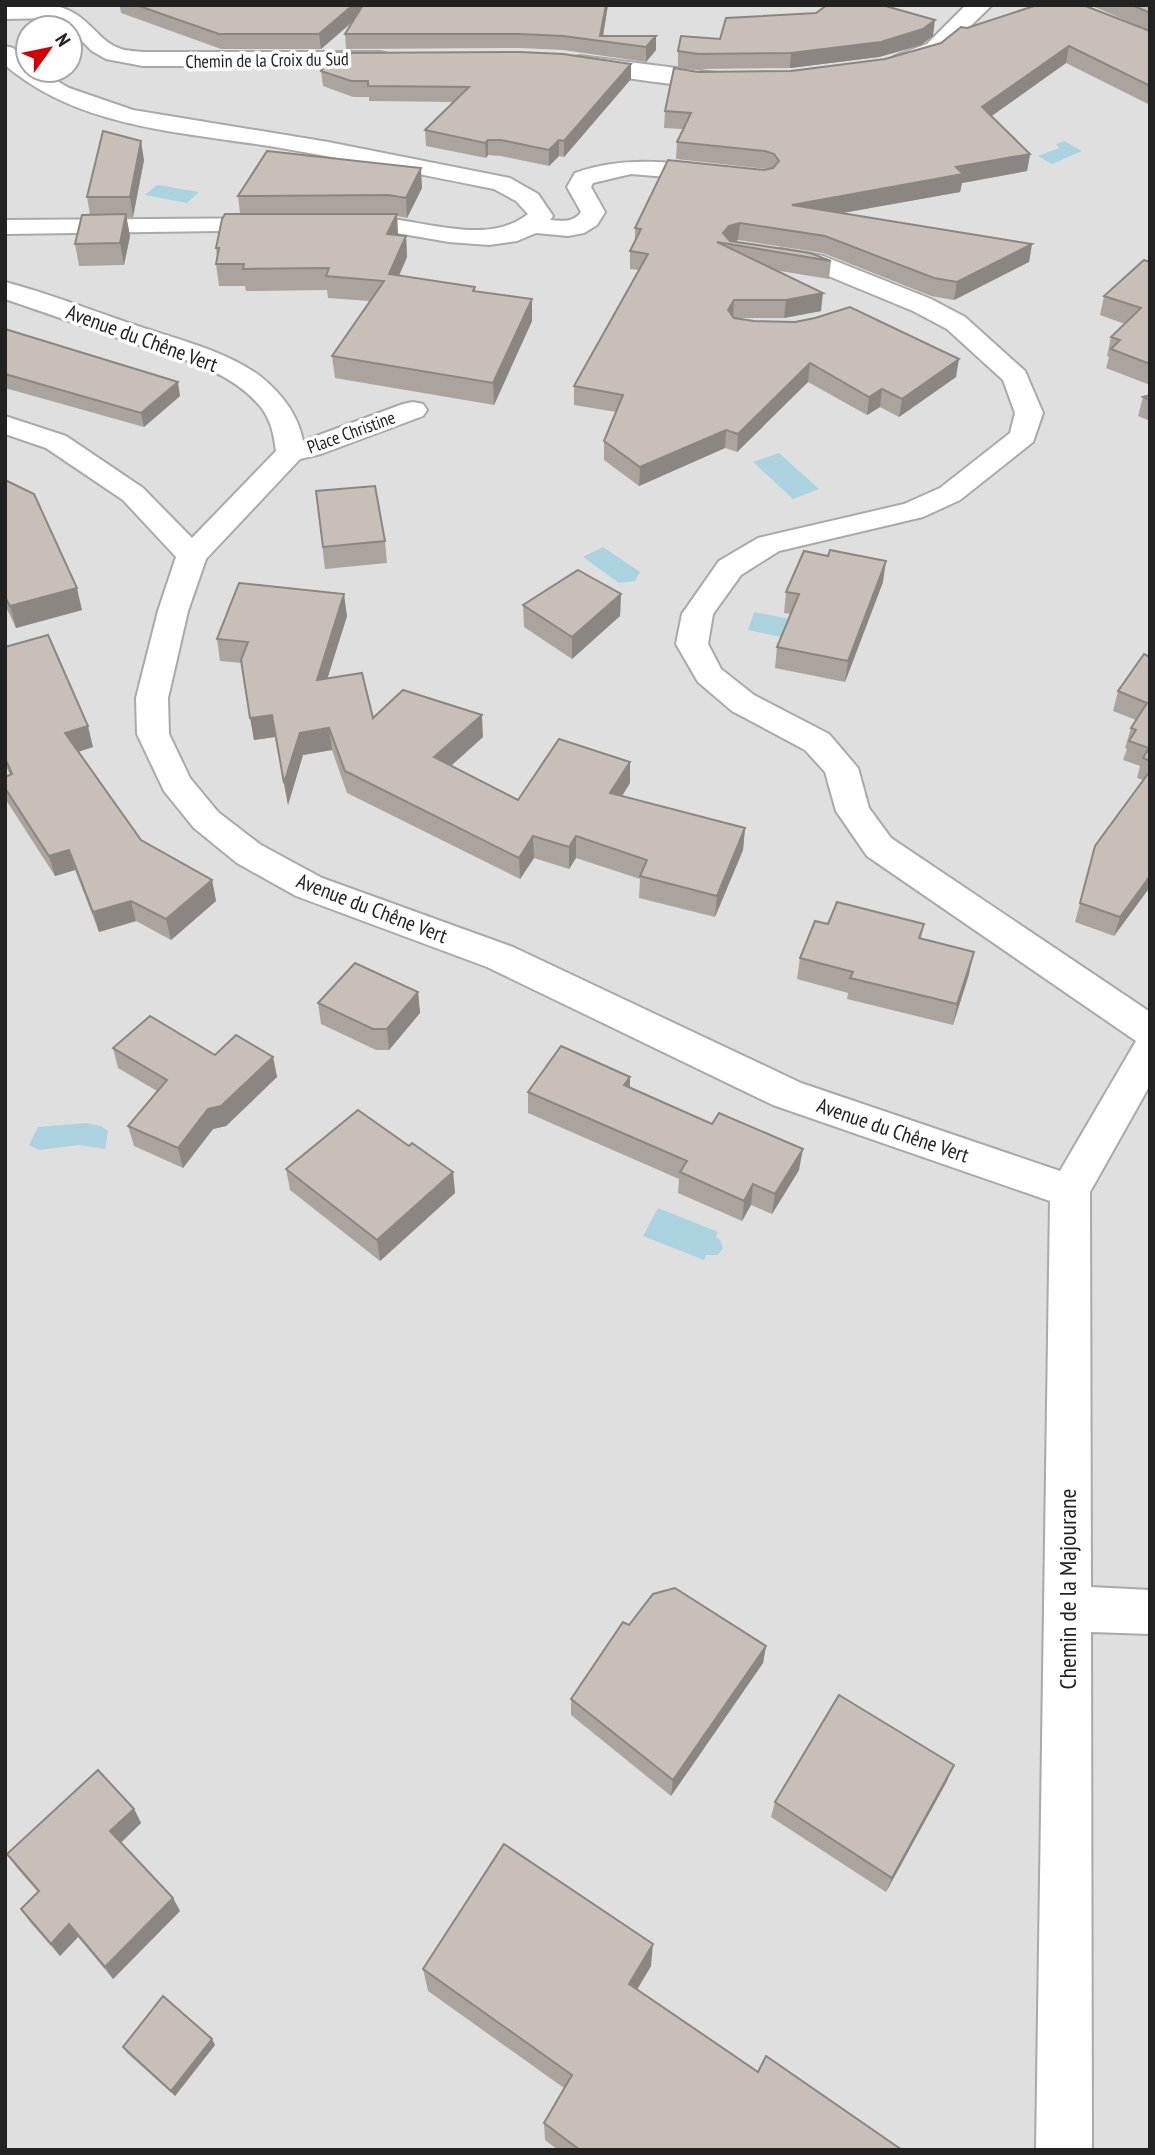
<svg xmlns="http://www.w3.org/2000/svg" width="1155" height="2155" font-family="'PT Sans Narrow',sans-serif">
<rect width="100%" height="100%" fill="#f2efe9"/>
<path fill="#e0dfdf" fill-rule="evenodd" d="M5,5H1150V2150H5ZM28,28H70V70H28Z"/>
<g fill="#aad3df">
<path d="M1064,141L1082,151L1052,164L1038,156L1059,148L1056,144Z"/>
<path d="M157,185H158L199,192L187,203L145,195Z"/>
<path d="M779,453L819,489L793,499L753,462Z"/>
<path d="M603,547L640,572L635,581L619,583L583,557Z"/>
<path d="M754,612L816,624L809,643L748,630Z"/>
<path d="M86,1123L101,1126L108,1131L105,1149L79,1145L39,1150L29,1145L38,1127Z"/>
<path d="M658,1208L718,1232L716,1237L720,1240L723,1248L718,1255H706L704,1260L643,1236Z"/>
</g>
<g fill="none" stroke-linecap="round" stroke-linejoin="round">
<g stroke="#a9a9a9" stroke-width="4">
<g id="minor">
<path d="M966,5H992L943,53L911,66H895L892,61L895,56L927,44Z"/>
<path d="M56,6C90,14 95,40 121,49C127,51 136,51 143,52H380L388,54L391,59L388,64L380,66H143L106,59L92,51L65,24L53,18L5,19V7Z"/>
<path d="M5,46L13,48L28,61V70H38L69,88L133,110L328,142L510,178L538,194L553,216L550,220C563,221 573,223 581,212L567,187L575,173C622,156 666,162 715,167L723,169L727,174L723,179L715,181L631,174L593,183L591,187L605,212L597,225L584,233L568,236L536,233L517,241L489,245L449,242L391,232L338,230L335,225L338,220C398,205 478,254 528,214L516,201L494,189C423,175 352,160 281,148C187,132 81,130 5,65Z"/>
<path d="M580,56L733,75L736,80L733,85C705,92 603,75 572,68L569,63L572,58Z"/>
<path d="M273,218L282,220L285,225L282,230L5,234V220Z"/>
<path d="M781,249L823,256L931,299L965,317L1025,371L1043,413L1033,442L960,500L923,517L779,551L741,575L713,614L708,644L721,669L754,695L829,734L858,768L869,808L891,838L1150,1012V1085L1090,1192L1091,1587L1150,1590V1634L1091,1632L1092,2150H1036L1050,1201L773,1105L487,967L296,896L237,863L194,828L164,791L137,734L136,698L158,611L176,557L123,500L46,448L5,434V416L66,436L143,488L192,538L276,451C274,436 271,419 260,406C228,368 173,356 127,341C87,327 46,313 5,299V282C48,293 90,310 132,324C174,339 223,349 260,376C281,393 298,414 303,441L403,404L413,402L423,404L427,410L423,416L321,454L300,459L206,559L188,611L168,698L169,734L190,778L218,812L261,845L322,878L513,947L801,1083L1060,1171L1136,1041L867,856L836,811L825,772L805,750L732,711L698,682L676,644L682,614L719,561L758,538L904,504L940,488L1010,433L1015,413L1003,380L947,329L913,311L809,268L772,262L768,257L772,252Z"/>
</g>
</g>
<use href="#minor" fill="#fff" fill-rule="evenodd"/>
</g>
<g fill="#aba49e">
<path d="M114,5H608L603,36L656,50L646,62L563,50L520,48L346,49L345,34L354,21L321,49H221L121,13L120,7Z"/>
<path d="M1090,5H1150V31Z"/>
<path d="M967,28L1150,31V105L1066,63L991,116L1030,154L1027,171L962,183L960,192L843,213L1032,244L1029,262L954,300L931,296L823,253L738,240L735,242L831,261L829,279L774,270L821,311L784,318H739L956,377L899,417L880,407L867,415L808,382L737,452L725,448L639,486L604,460V441L616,412L574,405V386L639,270L630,269V251L635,241V228L767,169L676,159L677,142L683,129L664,128L665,111L698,72L791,71L885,59L941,43Z"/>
<path d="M933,36L921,45L879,57L790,68L697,69L678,67V51L720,39Z"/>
<path d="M631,64V79L564,157L559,156L549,166L501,156L488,155L486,158L426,146L425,130L454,102L369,101V97H353L323,86L321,71Z"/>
<path d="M144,160L133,217H126L130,236L124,265L79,266L75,244L90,215L87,197Z"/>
<path d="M422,188L407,218L397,216L398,235L406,236L407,257L399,276L475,287V291L532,299V321L494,405L335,378L332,356L370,301L328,298L327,290L246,291L245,286H219L216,264L217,258L216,248L240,214L238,196Z"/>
<path d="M1150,262V385L1106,368L1109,357L1107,356L1111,337L1125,324L1100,315L1104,296Z"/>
<path d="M5,329L180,396L144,427L5,388Z"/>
<path d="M1150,395V421L1138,416L1143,397Z"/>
<path d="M5,480L82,610L16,628L5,605Z"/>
<path d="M316,491L385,541L387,563L325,569Z"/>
<path d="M883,582L845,682L775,668L777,647L791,614L784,613L786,592Z"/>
<path d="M621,594L620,616L572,659L524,627L523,605Z"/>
<path d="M347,616L327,679L373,718L483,737L451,766L518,800L630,783L622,796L745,828L743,850L715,917L639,898L640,879L576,858L569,869L534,858L520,879L347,793L332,750L303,755L288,805L275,737L254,740L242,663L220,661L217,639Z"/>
<path d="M5,647L93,747L78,752L141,840L212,880L216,901L171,940L136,921L99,932L75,870L55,876L6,800L5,777L10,775L5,764Z"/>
<path d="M1150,657V887L1114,936L1075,922L1095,846L1143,780L1137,778L1140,766L1123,760L1127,749L1125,748L1131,728L1136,720L1113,711L1118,691Z"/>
<path d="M828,924H924L921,938L969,974L953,1025L847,999L848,993L797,979L800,958Z"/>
<path d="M418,992L420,1013L389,1050H376L321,1024L318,1003Z"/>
<path d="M113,1048L215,1055L273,1057L277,1077L226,1126L213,1129L183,1168L134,1146L128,1126L157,1091L118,1068Z"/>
<path d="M528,1092L799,1170L772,1214L751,1205L742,1221L678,1193L679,1179L528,1113Z"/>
<path d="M409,1146L453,1172L455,1193L380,1261L290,1190L286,1169Z"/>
<path d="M629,1625L766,1646L763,1663L671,1796L571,1715V1699Z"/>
<path d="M947,1781L886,1892L771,1817L775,1802Z"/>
<path d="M134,1809L141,1823L121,1843L173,1898L180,1911L113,1979L78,1937L60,1956L30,1922L21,1909L38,1892L17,1868L7,1854Z"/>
<path d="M651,1966L637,1989L758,2072L902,2150H558L545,2140L544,2123L564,2088L428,1991L423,1969Z"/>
<path d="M215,2045L175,2096L127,2053L123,2047Z"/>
</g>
<g fill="#8b8681">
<path d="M353,5H371L321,49L319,34Z"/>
<path d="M606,5H608L602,41L600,36Z"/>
<path d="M935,20L933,36L921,45L879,57L790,68L791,53Z"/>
<path d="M656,36V50L646,62V47Z"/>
<path d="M1069,46L1066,63L979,125L982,107Z"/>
<path d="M631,64V79L564,157V141Z"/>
<path d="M488,140V155L486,158L485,143Z"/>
<path d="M559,140V156L549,166V150Z"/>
<path d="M141,141L144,160L133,217L130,197Z"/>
<path d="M1030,154L1027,171L962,183L960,192L791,222L792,205L956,167Z"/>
<path d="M421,168L422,188L407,218L406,198Z"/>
<path d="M126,214L130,236L124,265L120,243Z"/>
<path d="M397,214L398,236L387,234Z"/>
<path d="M740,223L738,240L728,244L723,233L729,226Z"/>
<path d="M406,236L407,257L390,296L389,274Z"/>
<path d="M1032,244L1029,262L954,300L957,282Z"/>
<path d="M823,293L821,311L784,318L786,300Z"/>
<path d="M532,299V321L494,405L493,383Z"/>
<path d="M734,300L733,318L728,310Z"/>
<path d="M959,359L956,377L899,417L902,399Z"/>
<path d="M810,363L808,382L737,452L738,434Z"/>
<path d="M178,382L180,396L144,427L141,413Z"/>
<path d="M882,389L880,407L867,415L869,397Z"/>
<path d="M726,430L725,448L639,486L640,467Z"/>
<path d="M886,561L883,582L845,682L848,661Z"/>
<path d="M77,588L82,610L16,628L10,606Z"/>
<path d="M344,594L347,616L320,702L317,680Z"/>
<path d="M621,594L620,616L572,659V637Z"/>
<path d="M272,715L275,737L254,740L250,718Z"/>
<path d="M482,715L483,737L436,779L434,757Z"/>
<path d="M88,726L93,747L71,754L65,733Z"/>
<path d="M329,728L332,750L303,755L288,805L284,783L300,733Z"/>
<path d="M630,762V783L610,815V793Z"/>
<path d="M745,828L743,850L715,917L717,896Z"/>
<path d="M533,836L534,858L520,879L519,858Z"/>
<path d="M576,836V858L569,869V847Z"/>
<path d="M69,850L75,870L55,876L49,856Z"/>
<path d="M1150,876V887L1114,936L1120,917Z"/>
<path d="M212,880L216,901L171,940L166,919Z"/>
<path d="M131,901L136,921L99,932L93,912Z"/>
<path d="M974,952L969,974L953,1025L957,1004Z"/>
<path d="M418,992L420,1013L389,1050L387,1029Z"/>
<path d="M273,1057L277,1077L226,1126L213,1129L183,1168L178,1148L208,1109Z"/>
<path d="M630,1077V1098L624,1085Z"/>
<path d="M803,1149L799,1170L772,1214L775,1194Z"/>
<path d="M453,1172L455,1193L380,1261L377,1240Z"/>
<path d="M753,1184L751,1205L742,1221L744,1201Z"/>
<path d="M766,1646L763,1663L671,1796L673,1780Z"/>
<path d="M954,1765L947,1781L886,1892L892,1878Z"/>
<path d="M134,1809L141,1823L118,1845L110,1831Z"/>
<path d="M173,1898L180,1911L113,1979L105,1967Z"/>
<path d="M69,1924L78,1937L60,1956L51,1944Z"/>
<path d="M653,1944L651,1966L628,2005L629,1984Z"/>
<path d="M212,2039L215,2045L175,2096L171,2091Z"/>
</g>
<g fill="#c7bfb8" stroke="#8b8681" stroke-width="2">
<path d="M136,5H353L319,34H219Z"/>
<path d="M363,5H606L600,36H656L646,47L563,36L520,34H345Z"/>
<path d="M827,5H882L935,20L923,29L881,42L791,53L698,54L678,51L681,36L720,39L726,18L816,13Z"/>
<path d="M1037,5H1083L1150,31V86L1069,46L982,107L1030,154L956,167L963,174L792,205L1032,244L957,282L934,278L825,236L740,223L729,226L723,233L730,241L810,253L831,261L717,242L823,293L786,300H734L728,310L734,318L754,321L795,322L815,318L850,307L959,359L902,399L882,389L869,397L810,363L738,434L726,430L640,467L604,441L623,395L574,386L648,254L630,251L641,229L635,228L668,160L764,170L773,168L779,161L774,154L765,151L677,142L691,113L665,111L674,68L698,72L791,71L885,59L941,43L961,27L967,28Z"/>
<path d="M1132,5H1150V13Z"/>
<path d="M520,52L563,54L631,64L564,141L559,140L549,150L501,140H488L485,143L425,130L469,87L368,86V81H351L321,71L333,53Z"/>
<path d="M103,131L141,141L130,197H87Z"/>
<path d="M267,151L421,168L406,198L388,195L238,196Z"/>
<path d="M126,214L120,243L75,244L82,215Z"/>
<path d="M225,214H397L387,234L406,236L389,274L475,287L473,291L532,299L493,383L332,356L384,281L326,276L329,268L243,269L244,264H216L219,248H216L222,219Z"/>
<path d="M1144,260L1150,262V364L1111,349L1120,340L1111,337L1141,308L1104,296Z"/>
<path d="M5,329L178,382L141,413L5,374Z"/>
<path d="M1150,395V400L1143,397Z"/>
<path d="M5,480L34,494L77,588L10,606L5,597Z"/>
<path d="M375,486L385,541L323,547L316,491Z"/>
<path d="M830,550L886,561L848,661L777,647L799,594L786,592L804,551L828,556Z"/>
<path d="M578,570L621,594L572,637L523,605Z"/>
<path d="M239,583L344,594L317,680L362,673L373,718L403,690L482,715L434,757L518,800L559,739L630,762L610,793L745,828L717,896L640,876L647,860L576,836L569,847L533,836L519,858L345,771L329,728L300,733L284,783L272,715L250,718L241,660L248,642L217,639Z"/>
<path d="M48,635L88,726L65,733L141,840L212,880L166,919L131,901L93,912L69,850L49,856L5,788V777L12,774L5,758V647Z"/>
<path d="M1144,654L1150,657V761L1143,758L1149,748L1129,741L1136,730L1131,728L1147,703L1118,691Z"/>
<path d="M1150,771V876L1120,917L1080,903L1095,846Z"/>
<path d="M837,902L924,924L919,938L974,952L957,1004L850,978L853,972L800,958L815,921L828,924Z"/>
<path d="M355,963L418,992L387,1029H373L318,1003Z"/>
<path d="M150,1016L215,1055L236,1035L273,1057L221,1106L208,1109L178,1148L128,1126L167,1080L113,1048Z"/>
<path d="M561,1046L630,1077L624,1085L712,1124L719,1113L803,1149L775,1194L753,1184L744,1201L680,1172L687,1161L528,1092Z"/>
<path d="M358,1110L409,1146L412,1143L453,1172L377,1240L286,1169Z"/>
<path d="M675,1588L766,1646L673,1780L571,1699L623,1622L629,1625L653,1594Z"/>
<path d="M839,1695L954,1765L892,1878L775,1802Z"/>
<path d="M98,1770L134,1809L110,1831L173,1898L105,1967L69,1924L51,1944L21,1909L39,1891L7,1854Z"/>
<path d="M504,1844L653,1944L629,1984L758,2072L766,2056L902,2150H580L544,2123L572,2075L423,1969Z"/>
<path d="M163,1996L212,2039L171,2091L123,2047Z"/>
</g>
<g text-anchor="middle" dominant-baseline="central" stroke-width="7" stroke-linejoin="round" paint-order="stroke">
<g font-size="18" fill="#222" stroke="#fff">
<text transform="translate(267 60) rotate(-1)">Chemin de la Croix du Sud</text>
<text transform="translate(351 432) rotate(-20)">Place Christine</text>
</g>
<g font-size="21" fill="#222" stroke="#fff">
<text transform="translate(142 338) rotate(20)">Avenue du Chêne Vert</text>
<text transform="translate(372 908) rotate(21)">Avenue du Chêne Vert</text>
<text transform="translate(893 1130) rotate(19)">Avenue du Chêne Vert</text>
</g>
<g font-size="24" fill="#222" stroke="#fff">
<text transform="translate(1067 1589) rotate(-90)">Chemin de la Majourane</text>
</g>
</g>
<rect width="1155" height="2155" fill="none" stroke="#222222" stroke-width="14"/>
<g transform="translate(49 49) rotate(57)"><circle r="33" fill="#ffffff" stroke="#a7a7a7" stroke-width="2"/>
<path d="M0-5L12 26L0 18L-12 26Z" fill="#d40000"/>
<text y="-10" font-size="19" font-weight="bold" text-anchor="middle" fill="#222222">N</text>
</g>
</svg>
